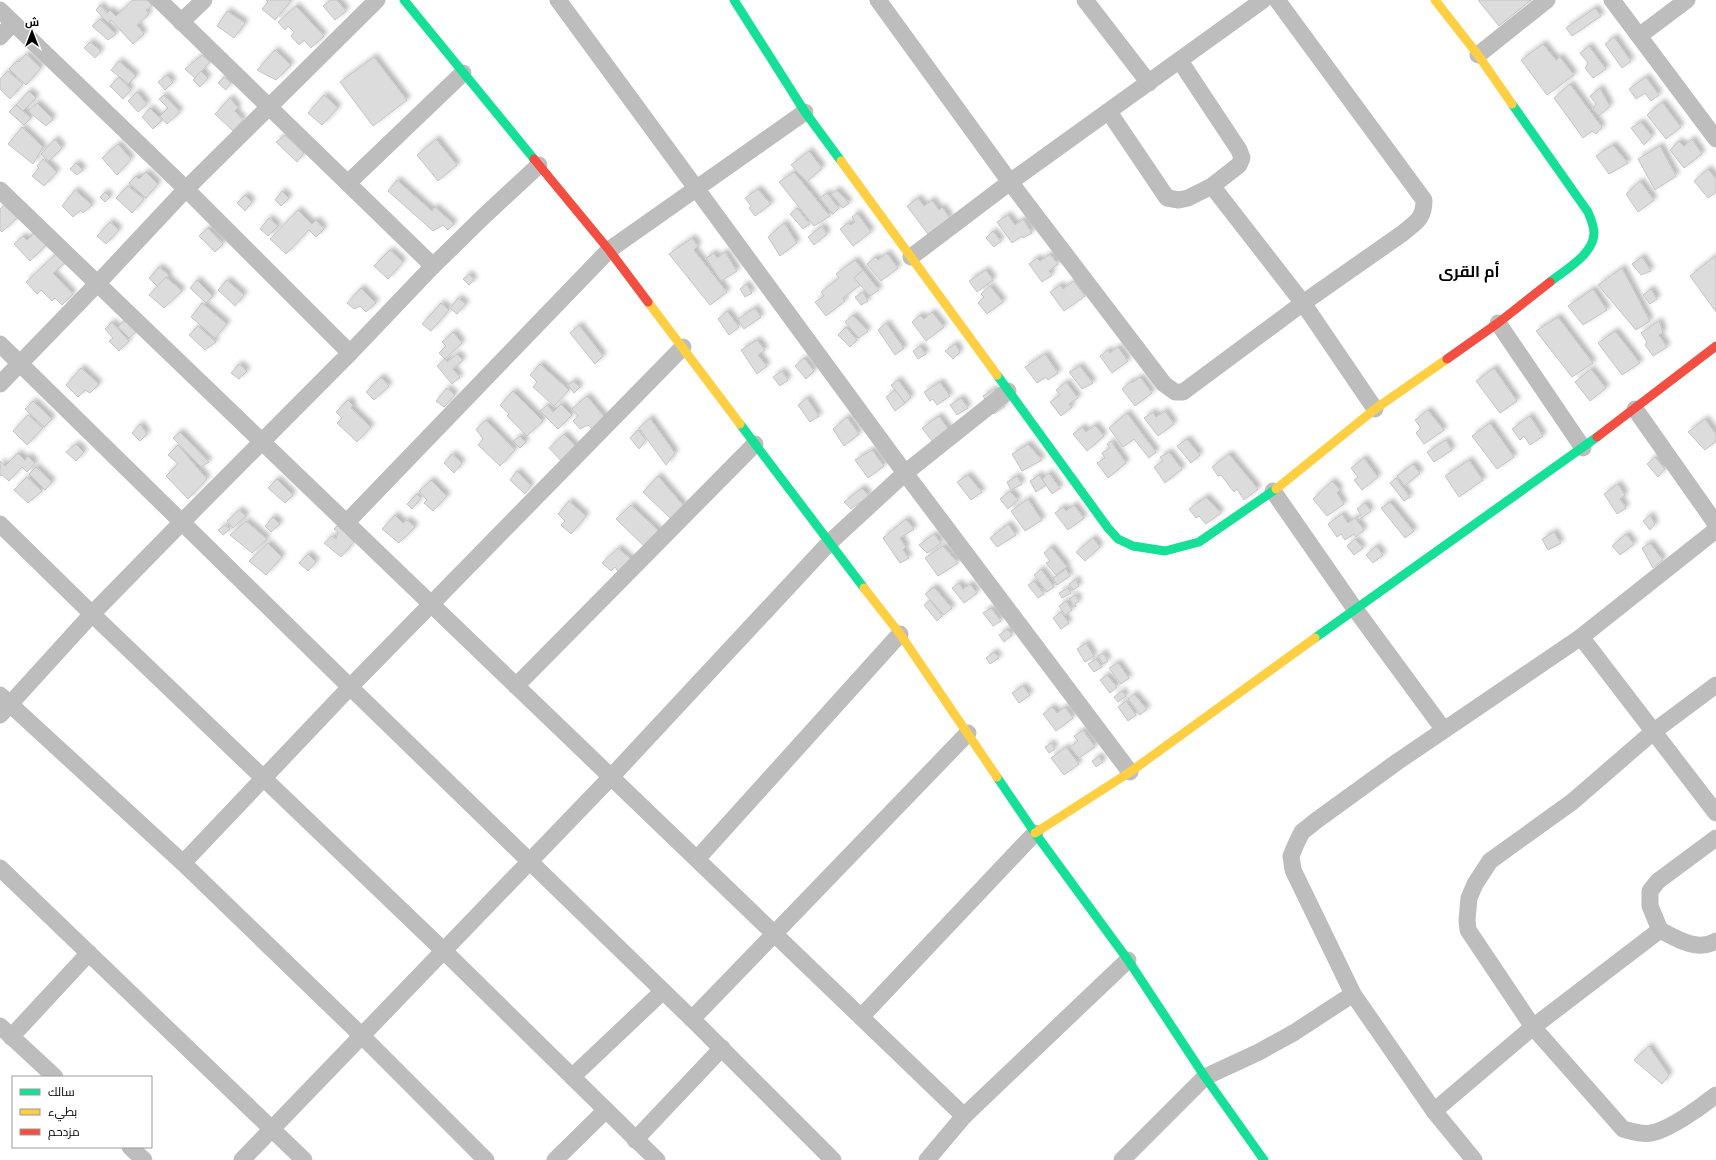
<svg xmlns="http://www.w3.org/2000/svg" width="1716" height="1160" font-family="Inter,Cairo,sans-serif">
<defs>
<filter id="shadow"><feDropShadow dx="3.5" dy="-3.5" stdDeviation="2" flood-color="#0004"/></filter>
</defs>
<rect width="100%" height="100%" fill="#fff"/>
<g fill="#dcdcdc" stroke="#c4c4c4" filter="url(#shadow)">
<path d="M133,0H147L152,5L146,10L149,14L137,25L144,34L133,44L111,20L108,23L96,10L100,5L107,13L110,10L116,16Z"/>
<path d="M266,0H289L291,1L275,20L262,9L268,2Z"/>
<path d="M330,0H337L346,11L335,20L323,6Z"/>
<path d="M1478,0H1531L1499,26Z"/>
<path d="M296,6L324,36L311,48L304,40L299,45L291,36L294,32L288,26L285,30L278,22Z"/>
<path d="M1595,8L1601,16L1572,36L1566,28Z"/>
<path d="M227,11L245,23L234,38L217,26Z"/>
<path d="M100,19L116,34L108,40L92,26Z"/>
<path d="M1614,37L1631,61L1622,68L1605,44Z"/>
<path d="M90,42L101,51L95,58L84,48Z"/>
<path d="M1543,44L1556,60L1560,57L1574,75L1547,95L1521,60Z"/>
<path d="M1589,46L1606,69L1593,78L1585,68L1588,63L1580,53Z"/>
<path d="M275,50L291,65L276,80L257,70Z"/>
<path d="M26,54L41,68L26,85L9,69L17,61L19,62Z"/>
<path d="M202,55L210,62L195,78L185,69Z"/>
<path d="M374,57L407,100L373,126L340,82Z"/>
<path d="M119,61L136,76L128,84L111,70Z"/>
<path d="M8,71L23,84L10,99L0,89V79Z"/>
<path d="M201,71L208,78L200,87L193,80Z"/>
<path d="M167,75L173,82L165,90L158,82Z"/>
<path d="M119,77L131,90L123,99L110,86Z"/>
<path d="M224,77L231,83L226,90L218,83Z"/>
<path d="M1646,77L1659,95L1651,101L1645,93L1636,99L1629,89Z"/>
<path d="M1570,84L1602,127L1596,134L1592,131L1583,138L1554,98Z"/>
<path d="M1600,88L1610,106L1599,116L1593,109L1596,104L1590,96Z"/>
<path d="M29,91L36,98L23,111L16,105Z"/>
<path d="M137,92L147,104L138,112L128,101Z"/>
<path d="M164,95L180,112L167,124L160,116L168,108L159,99Z"/>
<path d="M324,95L338,108L322,125L308,113Z"/>
<path d="M230,98L238,108L235,111L243,120L233,131L215,114Z"/>
<path d="M1662,102L1681,127L1666,139L1647,115Z"/>
<path d="M37,103L53,119L46,126L28,111Z"/>
<path d="M16,105L31,118L24,125L9,112Z"/>
<path d="M150,108L162,120L153,129L142,117Z"/>
<path d="M1641,122L1652,136L1644,145L1631,128Z"/>
<path d="M22,127L43,147L33,164L8,144Z"/>
<path d="M285,135L304,153L297,162L276,142Z"/>
<path d="M55,139L62,148L49,161L41,154Z"/>
<path d="M436,139L457,165L438,181L417,155Z"/>
<path d="M1692,139L1702,154L1684,168L1670,150L1679,141L1684,146Z"/>
<path d="M118,144L131,159L117,175L102,158Z"/>
<path d="M1613,145L1628,163L1609,174L1596,156Z"/>
<path d="M1660,146L1676,176L1655,190L1638,159Z"/>
<path d="M809,151L822,168L807,182L791,165Z"/>
<path d="M43,159L57,172L44,186L32,176L39,168L37,166Z"/>
<path d="M76,163L83,170L77,175L70,169Z"/>
<path d="M1708,169L1716,179V192L1708,198L1694,181Z"/>
<path d="M146,172L158,184L146,198L129,183L136,176L139,179Z"/>
<path d="M794,172L830,216L814,226L779,182Z"/>
<path d="M397,180L432,211L435,207L454,224L448,230L443,225L433,231L388,191Z"/>
<path d="M1640,181L1654,200L1638,212L1626,194Z"/>
<path d="M128,186L144,199L132,213L116,198Z"/>
<path d="M758,189L771,204L755,216L749,208L751,206L745,198Z"/>
<path d="M75,190L92,205L83,213L81,210L73,217L62,206Z"/>
<path d="M837,190L849,203L843,208L831,194Z"/>
<path d="M282,191L289,198L281,206L275,200Z"/>
<path d="M105,192L110,197L105,202L100,197Z"/>
<path d="M827,193L839,208L833,214L820,198Z"/>
<path d="M245,195L252,202L245,211L237,203Z"/>
<path d="M918,198L924,206L932,200L939,210L942,207L950,218L928,234L907,206Z"/>
<path d="M6,204L19,216L2,232L0,230V209Z"/>
<path d="M797,208L810,224L803,229L790,214Z"/>
<path d="M298,210L312,224L316,220L324,229L316,237L309,230L286,254L270,239Z"/>
<path d="M857,213L871,232L853,246L840,229L848,223L851,225L855,222L852,217Z"/>
<path d="M1008,215L1015,225L1023,219L1032,233L1023,238L1022,236L1012,243L997,222Z"/>
<path d="M269,218L278,226L268,236L260,229Z"/>
<path d="M110,222L119,230L106,244L97,236Z"/>
<path d="M784,223L797,243L780,256L768,237Z"/>
<path d="M822,226L827,234L814,245L808,237Z"/>
<path d="M208,228L223,244L215,252L199,236Z"/>
<path d="M993,231L1001,241L994,247L986,238Z"/>
<path d="M35,232L47,244L30,261L14,244L23,236L27,240Z"/>
<path d="M692,238L698,246L694,250L727,292L710,305L669,254Z"/>
<path d="M390,250L403,262L388,279L374,266Z"/>
<path d="M725,252L737,271L721,281L706,258L714,253L717,258Z"/>
<path d="M57,253L66,262L53,273L73,294L62,305L55,298L52,301L41,290L37,294L26,282Z"/>
<path d="M887,253L898,268L881,281L867,264L875,257L878,260Z"/>
<path d="M1050,254L1058,264L1049,271L1052,275L1042,282L1029,264L1037,258L1040,261Z"/>
<path d="M1715,256L1716,257V312L1690,276Z"/>
<path d="M1642,257L1651,271L1641,275L1632,264Z"/>
<path d="M855,260L863,270L854,278L860,285L843,298L845,301L826,316L815,302L824,296L821,292L839,278L836,274Z"/>
<path d="M159,267L169,275L158,287L149,278Z"/>
<path d="M1622,268L1650,321L1636,330L1598,285Z"/>
<path d="M863,270L879,290L870,296L854,278Z"/>
<path d="M986,270L993,280L977,292L969,281Z"/>
<path d="M469,274L474,280L469,285L463,279Z"/>
<path d="M166,277L182,291L164,308L149,295Z"/>
<path d="M197,280L213,296L206,303L190,288Z"/>
<path d="M227,280L244,295L235,306L218,290Z"/>
<path d="M1074,281L1085,296L1064,311L1050,292L1060,285L1063,289Z"/>
<path d="M746,284L752,293L745,297L740,289Z"/>
<path d="M990,286L1003,302L987,314L978,303L984,297L981,294Z"/>
<path d="M361,288L376,303L366,312L360,306L354,309L347,303Z"/>
<path d="M1593,289L1607,310L1583,325L1568,306Z"/>
<path d="M1651,289L1657,299L1650,304L1643,295Z"/>
<path d="M863,292L868,301L861,305L855,297Z"/>
<path d="M458,298L466,304L457,314L450,308Z"/>
<path d="M202,303L227,324L215,338L191,317Z"/>
<path d="M441,303L449,310L431,331L422,324Z"/>
<path d="M755,308L761,317L744,329L738,319Z"/>
<path d="M727,311L739,327L729,335L718,319Z"/>
<path d="M932,312L944,327L926,341L912,322L920,315L924,319Z"/>
<path d="M853,315L868,331L859,338L845,322Z"/>
<path d="M1558,317L1593,363L1572,377L1536,331Z"/>
<path d="M126,319L137,331L129,338L118,327Z"/>
<path d="M1659,321L1663,332L1659,335L1667,347L1653,356L1645,345L1647,342L1641,333Z"/>
<path d="M112,322L129,341L119,351L109,341L113,338L105,329Z"/>
<path d="M886,323L904,348L895,355L878,330Z"/>
<path d="M579,325L603,356L595,364L570,333Z"/>
<path d="M198,326L216,342L205,350L189,335Z"/>
<path d="M846,327L857,340L850,347L838,335Z"/>
<path d="M1615,331L1640,363L1622,375L1598,343Z"/>
<path d="M453,332L462,343L445,359L439,353L446,346L442,342Z"/>
<path d="M757,340L765,350L758,355L767,366L757,374L741,350Z"/>
<path d="M955,344L960,352L953,359L945,351Z"/>
<path d="M920,346L926,354L918,359L913,351Z"/>
<path d="M1118,347L1128,361L1112,373L1100,356L1108,350L1110,353Z"/>
<path d="M457,354L463,360L453,369L460,377L452,384L437,366L445,359L447,362Z"/>
<path d="M1045,354L1058,373L1048,380L1046,377L1037,383L1025,367Z"/>
<path d="M804,358L814,371L806,379L795,366Z"/>
<path d="M239,364L247,371L239,379L231,373Z"/>
<path d="M540,364L569,390L554,406L533,387L537,382L530,375Z"/>
<path d="M1080,366L1093,383L1082,389L1069,372Z"/>
<path d="M81,368L99,384L90,393L85,390L78,397L66,385Z"/>
<path d="M1494,368L1517,401L1500,413L1476,381Z"/>
<path d="M1591,369L1606,388L1590,401L1575,382Z"/>
<path d="M782,371L788,380L780,386L773,377Z"/>
<path d="M381,377L389,386L374,400L366,392Z"/>
<path d="M1140,377L1152,393L1135,406L1122,389L1131,381L1132,383Z"/>
<path d="M898,380L911,397L905,403L891,385Z"/>
<path d="M573,381L580,387L574,393L568,385Z"/>
<path d="M940,382L950,396L937,405L933,399L930,401L924,392Z"/>
<path d="M1066,382L1078,398L1069,404L1072,407L1061,416L1050,402L1060,395L1056,390Z"/>
<path d="M447,388L455,395L444,407L436,401Z"/>
<path d="M994,389L1005,406L994,414L983,396Z"/>
<path d="M895,390L905,403L895,411L886,397Z"/>
<path d="M513,391L543,421L527,436L507,416L509,414L500,405Z"/>
<path d="M587,396L607,420L596,432L588,425L580,429L573,421L578,416L572,409Z"/>
<path d="M807,398L819,416L810,422L798,405Z"/>
<path d="M961,398L968,408L957,415L950,405Z"/>
<path d="M348,400L353,405L351,408L371,427L357,442L337,423L342,418L336,412Z"/>
<path d="M33,401L52,419L44,427L25,409Z"/>
<path d="M561,404L572,415L558,429L540,411L547,405L553,412Z"/>
<path d="M1428,410L1444,430L1424,444L1416,433L1421,428L1415,420Z"/>
<path d="M1165,411L1174,424L1158,436L1144,418L1153,412L1156,417Z"/>
<path d="M1127,413L1156,452L1149,458L1134,439L1123,447L1109,428Z"/>
<path d="M28,415L43,428L27,445L13,431Z"/>
<path d="M939,416L952,434L936,446L922,428Z"/>
<path d="M1530,416L1543,436L1530,445L1524,436L1520,440L1512,429Z"/>
<path d="M847,417L859,434L844,446L833,429Z"/>
<path d="M650,418L675,453L666,465L639,428Z"/>
<path d="M1705,419L1716,434V441L1705,450L1688,432Z"/>
<path d="M486,420L515,450L500,466L478,445L483,439L476,429Z"/>
<path d="M1490,423L1514,457L1497,469L1472,436Z"/>
<path d="M140,424L147,434L140,441L132,433Z"/>
<path d="M1095,425L1104,436L1087,451L1073,434L1082,427L1086,432Z"/>
<path d="M638,430L646,440L639,449L630,438Z"/>
<path d="M180,432L209,462L201,467L173,438Z"/>
<path d="M564,434L580,451L565,465L549,448Z"/>
<path d="M520,436L526,442L520,448L513,441Z"/>
<path d="M1187,439L1200,455L1191,463L1177,446Z"/>
<path d="M1446,440L1452,450L1434,462L1427,452Z"/>
<path d="M1111,441L1126,463L1108,478L1097,463L1105,458L1102,453L1110,448L1107,444Z"/>
<path d="M76,444L84,452L76,461L66,452Z"/>
<path d="M1028,444L1042,460L1022,471L1012,454Z"/>
<path d="M178,445L207,479L188,499L166,476L178,464L168,455Z"/>
<path d="M872,450L884,466L868,478L855,460Z"/>
<path d="M1169,452L1182,469L1165,483L1154,467L1163,461L1160,457Z"/>
<path d="M18,453L25,460L28,456L35,463L27,472L22,467L9,481L2,475L0,476V461L5,466Z"/>
<path d="M452,454L462,463L454,473L444,463Z"/>
<path d="M1229,454L1258,489L1244,500L1237,489L1234,492L1221,475L1218,476L1212,467Z"/>
<path d="M1655,457L1665,469L1658,477L1647,464Z"/>
<path d="M1364,458L1378,477L1362,490L1354,480L1358,477L1351,468Z"/>
<path d="M1469,460L1483,480L1459,497L1445,476Z"/>
<path d="M1413,464L1420,473L1405,486L1397,476Z"/>
<path d="M36,467L52,482L45,490L29,474Z"/>
<path d="M517,471L531,486L525,494L510,480Z"/>
<path d="M1049,473L1060,488L1052,494L1042,479Z"/>
<path d="M968,475L982,492L971,500L957,482Z"/>
<path d="M1039,475L1046,485L1036,492L1030,481Z"/>
<path d="M658,476L684,506L672,520L643,492Z"/>
<path d="M1017,476L1022,484L1011,490L1007,482Z"/>
<path d="M27,477L42,491L28,503L14,490Z"/>
<path d="M1396,478L1410,497L1404,501L1390,483Z"/>
<path d="M277,479L293,495L285,503L268,488Z"/>
<path d="M431,480L447,496L433,511L424,503L427,500L419,491Z"/>
<path d="M1332,481L1340,490L1337,493L1344,504L1327,516L1313,499Z"/>
<path d="M1618,484L1625,495L1620,499L1626,508L1617,514L1604,494Z"/>
<path d="M862,488L869,496L851,509L844,502Z"/>
<path d="M1010,491L1018,500L1008,509L1000,499Z"/>
<path d="M417,494L421,498L412,509L407,504Z"/>
<path d="M1206,497L1221,513L1206,524L1199,516L1196,518L1189,509Z"/>
<path d="M1028,499L1042,520L1025,531L1011,511Z"/>
<path d="M569,501L586,516L571,534L561,525L565,521L558,514Z"/>
<path d="M1390,502L1414,531L1405,538L1381,508Z"/>
<path d="M1365,503L1371,511L1359,520L1357,517L1361,515L1357,509Z"/>
<path d="M631,505L661,533L646,548L616,519Z"/>
<path d="M1074,505L1084,518L1068,530L1055,513L1063,507L1066,511Z"/>
<path d="M239,510L246,516L233,528L227,521Z"/>
<path d="M1342,514L1348,523L1355,518L1364,530L1356,537L1354,534L1345,540L1341,534L1337,537L1328,524Z"/>
<path d="M395,515L403,523L407,520L415,527L399,543L382,529Z"/>
<path d="M1650,515L1655,524L1650,530L1643,521Z"/>
<path d="M273,517L280,524L271,532L265,526Z"/>
<path d="M906,519L914,529L900,538L906,547L903,550L909,558L900,563L883,538Z"/>
<path d="M246,521L267,539L252,553L230,535Z"/>
<path d="M1008,524L1016,535L997,547L990,538Z"/>
<path d="M225,525L230,529L223,535L218,530Z"/>
<path d="M338,525L354,542L341,557L324,543L332,536L336,539L338,532L334,529Z"/>
<path d="M1554,532L1561,543L1548,550L1542,539Z"/>
<path d="M934,534L941,543L927,553L919,545Z"/>
<path d="M1626,534L1634,544L1620,555L1612,546Z"/>
<path d="M1093,538L1100,547L1085,561L1076,552Z"/>
<path d="M1355,539L1363,548L1354,555L1347,546Z"/>
<path d="M268,543L282,557L266,575L249,561Z"/>
<path d="M1650,543L1663,560L1653,568L1642,548Z"/>
<path d="M943,546L958,563L938,576L925,558Z"/>
<path d="M1376,546L1383,555L1373,563L1366,555Z"/>
<path d="M1051,547L1067,567L1056,575L1046,563L1050,561L1044,553Z"/>
<path d="M618,548L634,562L620,574L615,567L611,571L602,563Z"/>
<path d="M308,554L316,562L308,571L299,563Z"/>
<path d="M1041,569L1054,587L1047,592L1034,575Z"/>
<path d="M1066,569L1070,576L1057,585L1053,578Z"/>
<path d="M1076,579L1079,586L1073,590L1069,584Z"/>
<path d="M1034,581L1044,594L1038,598L1028,585Z"/>
<path d="M959,583L963,589L970,584L977,593L964,603L952,588Z"/>
<path d="M934,587L952,608L944,615L925,594Z"/>
<path d="M1068,588L1071,593L1062,598L1059,593Z"/>
<path d="M1075,595L1079,601L1075,604L1076,606L1075,607L1069,599Z"/>
<path d="M930,600L942,616L937,621L924,605Z"/>
<path d="M1066,601L1072,610L1065,615L1059,606Z"/>
<path d="M991,608L1001,621L993,626L983,613Z"/>
<path d="M1061,612L1069,623L1061,629L1053,618Z"/>
<path d="M1007,629L1012,635L1004,642L999,635Z"/>
<path d="M1086,643L1094,656L1085,662L1077,649Z"/>
<path d="M994,652L999,658L990,664L986,658Z"/>
<path d="M1103,653L1108,661L1103,664L1098,656Z"/>
<path d="M1096,659L1102,667L1094,672L1088,664Z"/>
<path d="M1118,663L1129,678L1121,684L1109,668Z"/>
<path d="M1107,675L1117,687L1110,693L1100,680Z"/>
<path d="M1023,686L1030,695L1019,703L1012,693Z"/>
<path d="M1122,691L1126,696L1118,702L1114,697Z"/>
<path d="M1134,694L1147,709L1140,715L1128,699Z"/>
<path d="M1126,701L1136,715L1128,721L1118,707Z"/>
<path d="M1052,707L1057,713L1065,707L1073,718L1056,731L1043,714Z"/>
<path d="M1083,730L1095,747L1079,758L1070,747L1078,741L1074,736Z"/>
<path d="M1051,743L1055,749L1049,753L1045,747Z"/>
<path d="M1066,747L1079,764L1064,775L1051,758Z"/>
<path d="M1099,756L1103,762L1096,767L1092,761Z"/>
<path d="M1649,1046L1669,1075L1662,1084L1634,1060Z"/>
</g>
<g fill="none" stroke-linecap="round" stroke-linejoin="round">
<g stroke="#bdbdbd" stroke-width="17">
<path d="M159,0L433,266"/>
<path d="M558,0L905,473L1130,772"/>
<path d="M878,0L1010,182L1164,384L1175,392H1183L1303,303L1403,233C1416,222 1424,219 1424,200L1277,0"/>
<path d="M1085,0L1149,83"/>
<path d="M1612,0L1716,139"/>
<path d="M0,10L186,189L350,353"/>
<path d="M181,22L204,0"/>
<path d="M1639,36L1687,0"/>
<path d="M0,37L13,23"/>
<path d="M1478,55L1547,0"/>
<path d="M1109,112L1167,198L1179,200L1188,198L1212,186L1239,165L1242,158L1239,150L1180,61"/>
<path d="M348,183L463,73"/>
<path d="M1212,186L1303,303L1375,409"/>
<path d="M0,190L964,1116"/>
<path d="M911,257L1010,182L1263,0"/>
<path d="M1498,323L1583,448"/>
<path d="M0,344L350,687L692,1019L833,1160"/>
<path d="M0,384L97,284L186,189L377,0"/>
<path d="M1635,409L1716,524"/>
<path d="M1273,491L1355,609L1444,730"/>
<path d="M346,523L609,250L805,112"/>
<path d="M0,524L92,614L444,951L657,1160"/>
<path d="M1581,637L1716,813"/>
<path d="M1716,685L1653,732L1572,802L1490,861L1475,884L1469,898L1467,920L1468,930L1533,1027L1623,1129C1631,1131 1642,1135 1651,1133C1669,1130 1701,1107 1716,1095"/>
<path d="M516,686L755,444"/>
<path d="M0,695L183,863L362,1036L486,1160"/>
<path d="M0,715L92,614L182,522L350,353L433,266L482,218L539,165"/>
<path d="M1716,838L1658,881L1650,891V906L1660,930C1677,939 1697,952 1716,941"/>
<path d="M697,859L900,634"/>
<path d="M183,863L350,687L683,347"/>
<path d="M0,868L304,1160"/>
<path d="M861,1017L1035,833"/>
<path d="M692,1019L968,733"/>
<path d="M0,1026L55,1077"/>
<path d="M11,1037L89,953"/>
<path d="M572,1077L663,991"/>
<path d="M1434,1111L1533,1027L1660,930"/>
<path d="M635,1140L722,1048"/>
<path d="M130,1147L144,1160"/>
<path d="M242,1160L611,777L829,543L905,473L1008,391"/>
<path d="M555,1160L606,1110"/>
<path d="M927,1160L964,1116L1128,960"/>
<path d="M1122,1160L1205,1077L1259,1052L1295,1032L1353,994"/>
<path d="M1474,1160L1434,1111L1353,994L1293,870L1291,856L1296,844L1302,832L1317,820L1397,762L1581,637L1716,530"/>
</g>
<g stroke="#16e098" stroke-width="9">
<path d="M404,0L534,159"/>
<path d="M734,0L805,112L841,161"/>
<path d="M1512,104L1588,212C1591,219 1594,226 1594,233C1594,254 1565,270 1550,282"/>
<path d="M997,375L1108,528L1118,539L1133,546L1165,551L1199,542L1276,489"/>
<path d="M740,424L864,588"/>
<path d="M1315,638L1597,437"/>
<path d="M997,777L1035,833L1128,960L1205,1077L1264,1160"/>
</g>
<g stroke="#ffcf43" stroke-width="9">
<path d="M1435,0L1478,55L1512,104"/>
<path d="M841,161L997,375"/>
<path d="M648,302L740,424"/>
<path d="M1276,489L1375,409L1447,359"/>
<path d="M864,588L900,634L997,777"/>
<path d="M1035,833L1130,772L1315,638"/>
</g>
<g stroke="#f24e42" stroke-width="9">
<path d="M534,159L609,250L648,302"/>
<path d="M1447,359L1498,323L1550,282"/>
<path d="M1597,437L1716,346"/>
</g>
</g>
<g text-anchor="middle" dominant-baseline="central" stroke-width="3" stroke-linejoin="round" paint-order="stroke">
<g font-size="16" font-weight="bold" fill="#000" stroke="#fff">
<text x="1469" y="271">أم القرى</text>
</g>
</g>
<rect x="12" y="1076" width="140" height="72" fill="#ffffff" stroke="#999999"/>
<rect x="20" y="1089" width="20" height="6" fill="#16e098" stroke="#999999"/>
<text x="48" y="1096" font-size="12" fill="#000000">سالك</text>
<rect x="20" y="1109" width="20" height="6" fill="#ffcf43" stroke="#999999"/>
<text x="48" y="1116" font-size="12" fill="#000000">بطيء</text>
<rect x="20" y="1129" width="20" height="6" fill="#f24e42" stroke="#999999"/>
<text x="48" y="1136" font-size="12" fill="#000000">مزدحم</text>
<g transform="translate(32 32)" stroke="#ffffff" stroke-width="3" paint-order="stroke">
<path d="M0-3L7 15L0 10L-7 15Z" fill="#000000"/>
<text y="-6" font-size="11" font-weight="bold" text-anchor="middle" fill="#000000">ش</text>
</g>
</svg>
